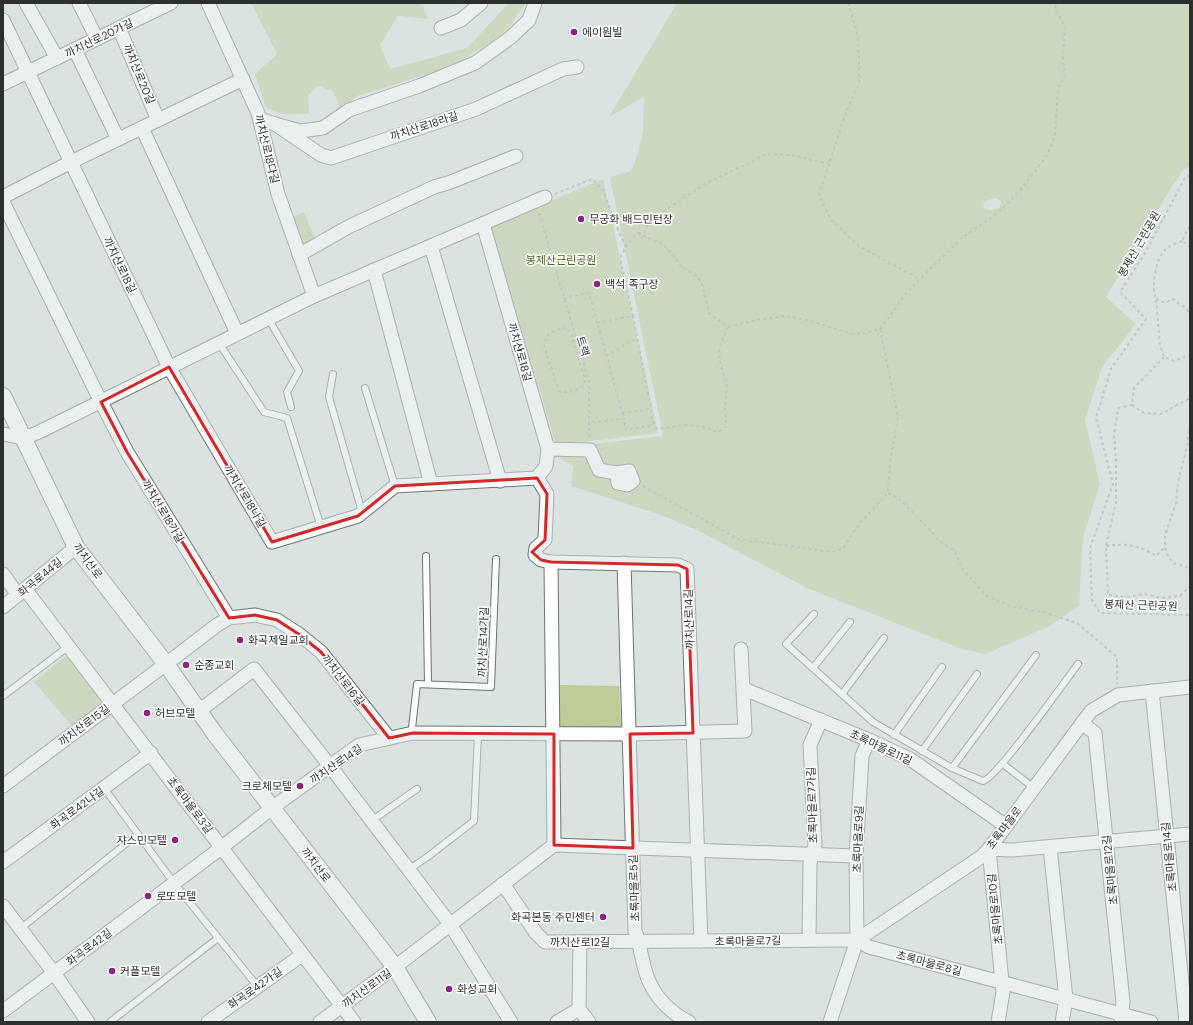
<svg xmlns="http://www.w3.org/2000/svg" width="1193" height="1025" font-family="'DM Sans','Noto Sans KR',sans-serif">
<rect width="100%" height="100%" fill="#d9e3e1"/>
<g fill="#bdcb96" fill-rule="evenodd">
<path d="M251,3H422L428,19L398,16L380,45L390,69L467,48L509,3H526L504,34L454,65L387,87L357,96L341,110L333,91L318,86L308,95L309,114H284L266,108L255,74L277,54Z"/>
<path d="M677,3H1190V166L1183,170L1165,198L1106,297L1136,324L1102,367L1085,420L1100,484L1083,537L1079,606L1048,627L985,654L962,649L809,589L699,531L664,516L571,486L573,466L560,459L557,455L559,448L663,436L610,177L631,171L638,153L643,132L644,97L609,117ZM996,198L1001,201L1000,208L990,210L983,208L984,203L988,200Z"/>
<path d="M603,179L658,433L556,445L490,226Z"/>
<path d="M304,212L315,238L300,247L291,218Z"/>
<path d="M68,654L104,701L72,726L34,682Z"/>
<path d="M559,685L619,686L621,727H560Z"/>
</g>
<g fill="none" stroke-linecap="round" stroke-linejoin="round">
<g stroke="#6b7472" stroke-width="8">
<g id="service">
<path d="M268,318L299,371L287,392L291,407"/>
<path d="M219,343L264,412L287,418L321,527"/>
<path d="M333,374L329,397L362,512"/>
<path d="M365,388L395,486"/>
<path d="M426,556L428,684"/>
<path d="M814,614L786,644L873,722L952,768L983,781C997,778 1065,681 1078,664"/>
<path d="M813,668L850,622"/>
<path d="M842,694L884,638"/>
<path d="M3,696L69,646"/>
<path d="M413,733L412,728L417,684L491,687L496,559"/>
<path d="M894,735L942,667"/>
<path d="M922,751L977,674"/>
<path d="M1003,764L1034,788"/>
<path d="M952,768L1036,655"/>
<path d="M104,788L174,883L258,987"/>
<path d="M371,821L417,789"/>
<path d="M408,870L426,858L474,821L478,734"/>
<path d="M20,929L138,834"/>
<path d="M110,1022L218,938"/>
</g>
</g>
<g stroke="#6b7472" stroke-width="15">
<g id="minor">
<path d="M26,3L57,58"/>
<path d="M79,3L97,39"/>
<path d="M208,3L258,113L278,194L314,296"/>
<path d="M3,20L169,367L272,542L358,516L395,486L537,478"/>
<path d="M119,28L158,120"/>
<path d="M441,28L461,20L481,3"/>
<path d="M75,50L118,139"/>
<path d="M3,84L171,3"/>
<path d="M260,119L275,124L300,131L323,128L349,110L419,86L475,63L510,38L529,20L535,3"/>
<path d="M275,124L321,155L331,158L476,109L563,69L577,67"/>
<path d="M142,128L237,333"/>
<path d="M3,197L71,162L243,79"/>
<path d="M3,202L101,402L127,452L229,618"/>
<path d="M483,224L548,449L546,466L537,478"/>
<path d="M431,246L500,481"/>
<path d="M299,255L348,227L434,187L448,183L516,156"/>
<path d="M374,270L431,484"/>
<path d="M3,434L23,438L37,433L314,296L545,197"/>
<path d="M548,449L590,450L599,470L617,473L618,483L627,485L633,481L629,471L617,473"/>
<path d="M537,478L547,494L545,540L536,548L535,555L541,560L551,562L678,565L687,569L701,941"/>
<path d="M551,562L554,845"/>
<path d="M624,563L635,931C641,947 642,964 648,979C656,998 671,1013 689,1022"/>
<path d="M3,574L18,595"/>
<path d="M25,589L354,1022"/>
<path d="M3,607L76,547"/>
<path d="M744,689L869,740L910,759L1006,826"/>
<path d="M1152,691L1186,1022"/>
<path d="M199,711L254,669L330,766L450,924L511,1022"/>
<path d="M1082,723L1095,733L1123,1002L1121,1022"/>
<path d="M3,786L174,658L217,625L229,618L255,615L277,620L300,635L321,652L389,738"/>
<path d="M1050,847L1066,999L1062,1022"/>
<path d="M3,862L151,753"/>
<path d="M503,884L536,933L545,942L857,940"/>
<path d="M3,906L54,973L88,1022"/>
<path d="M809,940L810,863L815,845L810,745L821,720"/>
<path d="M857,940L869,947L1151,1022"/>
<path d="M857,940L856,856L862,756L869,740"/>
<path d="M580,942L579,1009L589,1022"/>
<path d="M3,1011L221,848L272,808L359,745L413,733L630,734L745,731L741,649"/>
<path d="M208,1022L302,955"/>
<path d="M320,1022L395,967L554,845L856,856"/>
<path d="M557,1022L579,1009"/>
<path d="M830,1022L857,940L981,857L989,849L1091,711L1118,695L1190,687"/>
<path d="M998,1022L1003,992L989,849L1012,850L1190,834"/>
</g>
</g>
<g stroke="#6b7472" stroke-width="18">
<path id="tertiary" d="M3,396L76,547L166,664L215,734L395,967L428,1022"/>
</g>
<g stroke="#9fa7a5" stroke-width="2" stroke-dasharray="3 3" stroke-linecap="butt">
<path d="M848,3L857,33L859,56V84L846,112L819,195L831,220L860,247L920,279"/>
<path d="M1190,175L1185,178L1145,253L1120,292L1146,319L1111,369L1096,418L1113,484L1090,548L1092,600L1100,613L1190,615"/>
<path d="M555,194L592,179L603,190L618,230L626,247L620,258L633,316"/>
<path d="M539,213L589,382V439"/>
<path d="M1190,227L1187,230L1182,241L1190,247"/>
<path d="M638,233H644L649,221L667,209L708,182L754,161L763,155L773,154L798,156L814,161L829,163"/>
<path d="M1182,241C1176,243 1169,246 1165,250C1155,260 1151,287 1156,299L1160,345L1164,357L1174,361L1190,355"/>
<path d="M626,247L633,237L637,233L664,245L683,268L698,277L702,284L709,313L728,327L721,343L719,352L720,362L727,387L725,409L726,426L719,432L698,426L685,425L657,429L652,418"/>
<path d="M563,298L589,293L624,419L589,422"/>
<path d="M1156,299L1165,303L1173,299L1183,306L1190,313"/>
<path d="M597,323L633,316L651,409"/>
<path d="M562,328L569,330L571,334L584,377L585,384C576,392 570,393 559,391L544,346C544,335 552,331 562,328Z"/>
<path d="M880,329L908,291L963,237L998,213L1022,188L1046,157L1055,136L1058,88L1065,75L1063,58L1065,26L1056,11L1055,3"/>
<path d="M606,356L637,338"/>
<path d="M1164,357L1134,388L1132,405L1118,408L1114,434L1116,459V502L1106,546L1108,595L1126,597L1145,594L1161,598L1180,596L1190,586"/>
<path d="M1132,405L1144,413L1161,414L1190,398"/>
<path d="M622,413L651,409L653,425L626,430L624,419"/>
<path d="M1190,425L1187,446L1178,482L1176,503L1165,535V547L1167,554L1173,563L1190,568"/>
<path d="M643,486L738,539L832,552L843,548L860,523L888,493L890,462L898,417L880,329L865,333L852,334L807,320L784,316L757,320L728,327"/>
<path d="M888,493L902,501L940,541L955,551L963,570L987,596L1009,606L1043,612L1077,623L1117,657V684"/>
<path d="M1106,546C1125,543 1139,545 1156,556L1165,547"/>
</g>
<use href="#service" stroke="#fff" stroke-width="6"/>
<use href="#minor" stroke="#fff" stroke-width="13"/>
<use href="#tertiary" stroke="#fff" stroke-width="16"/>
</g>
<path d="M0 0H1193V1025H0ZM169,367L272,542L358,516L395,486L537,478L547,494L545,540L532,552L541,560L551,562L678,565L687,569L693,733L630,734L633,848L554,845V734L413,733L389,738L321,652L300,635L277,620L255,615L229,618L127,452L101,402Z" fill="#d9e3e1" fill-opacity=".55" fill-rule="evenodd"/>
<path fill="none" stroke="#d62828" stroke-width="3" stroke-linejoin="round" d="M169,367L272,542L358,516L395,486L537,478L547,494L545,540L532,552L541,560L551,562L678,565L687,569L693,733L630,734L633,848L554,845V734L413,733L389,738L321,652L300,635L277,620L255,615L229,618L127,452L101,402Z"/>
<g fill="#8c2186" stroke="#fff" stroke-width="1.5">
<circle cx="574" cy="32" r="4"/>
<circle cx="581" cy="219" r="4"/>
<circle cx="597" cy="284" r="4"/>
<circle cx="240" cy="640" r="4"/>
<circle cx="186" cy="665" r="4"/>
<circle cx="147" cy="713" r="4"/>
<circle cx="300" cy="786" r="4"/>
<circle cx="175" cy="840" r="4"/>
<circle cx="148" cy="896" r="4"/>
<circle cx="603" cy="917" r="4"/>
<circle cx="112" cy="971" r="4"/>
<circle cx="449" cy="989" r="4"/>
</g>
<g text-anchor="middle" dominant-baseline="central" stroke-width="3" stroke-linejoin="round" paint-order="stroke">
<g font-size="11" fill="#2b2f2e" stroke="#fff" text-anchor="start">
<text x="582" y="32">에이원빌</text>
<text x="589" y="219">무궁화 배드민턴장</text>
<text x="605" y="284">백석 족구장</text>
<text x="248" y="640">화곡제일교회</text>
<text x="194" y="665">순종교회</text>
<text x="155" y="713">허브모텔</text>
<text x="292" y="786" text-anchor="end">크로체모텔</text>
<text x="167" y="840" text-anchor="end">쟈스민모텔</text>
<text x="156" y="896">로또모텔</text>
<text x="595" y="917" text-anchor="end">화곡본동 주민센터</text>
<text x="120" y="971">커플모텔</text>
<text x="457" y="989">화성교회</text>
</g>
<g font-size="11" fill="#2b2f2e" stroke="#fff">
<text transform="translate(99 38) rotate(-26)">까치산로20가길</text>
<text transform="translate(139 74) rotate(67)">까치산로20길</text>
<text transform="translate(424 126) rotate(-18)">까치산로18라길</text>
<text transform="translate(267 149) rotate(76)">까치산로18다길</text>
<text transform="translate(1139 244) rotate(-60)">봉제산 근린공원</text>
<text transform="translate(120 265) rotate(64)">까치산로18길</text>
<text transform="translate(583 346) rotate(73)">트랙</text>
<text transform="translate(520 352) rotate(74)">까치산로18길</text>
<text transform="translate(245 496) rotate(59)">까치산로18나길</text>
<text transform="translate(163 511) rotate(59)">까치산로18가길</text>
<text transform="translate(88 561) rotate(54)">까치산로</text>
<text transform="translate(40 577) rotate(-40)">화곡로44길</text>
<text transform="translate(1141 605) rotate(2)">봉제산 근린공원</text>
<text transform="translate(689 619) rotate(-92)">까치산로14길</text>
<text transform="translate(483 642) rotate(-88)">까치산로14가길</text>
<text transform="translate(343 680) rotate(52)">까치산로16길</text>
<text transform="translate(84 725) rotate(-37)">까치산로15길</text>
<text transform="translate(881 747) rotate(25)">초록마을로11길</text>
<text transform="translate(336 764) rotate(-34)">까치산로14길</text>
<text transform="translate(190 805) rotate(53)">초록마을로3길</text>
<text transform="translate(812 805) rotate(-92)">초록마을로7가길</text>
<text transform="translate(77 808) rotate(-36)">화곡로42나길</text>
<text transform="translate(1004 828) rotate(-53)">초록마을로</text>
<text transform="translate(858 839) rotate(-88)">초록마을로9길</text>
<text transform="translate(1169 857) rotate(-96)">초록마을로14길</text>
<text transform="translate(316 865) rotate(52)">까치산로</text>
<text transform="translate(1110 870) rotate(-96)">초록마을로12길</text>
<text transform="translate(634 888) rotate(-92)">초록마을로5길</text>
<text transform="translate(995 909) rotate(-96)">초록마을로10길</text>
<text transform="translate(748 941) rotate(-1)">초록마을로7길</text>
<text x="580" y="942">까치산로12길</text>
<text transform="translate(89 947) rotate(-37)">화곡로42길</text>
<text transform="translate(929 963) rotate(15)">초록마을로8길</text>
<text transform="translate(255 988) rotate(-35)">화곡로42가길</text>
<text transform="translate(367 988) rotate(-36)">까치산로11길</text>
</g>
<g font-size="11" fill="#525e23" stroke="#fff">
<text x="561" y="260">봉제산근린공원</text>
</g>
</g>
<rect width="1193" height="1025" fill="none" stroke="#2b2f2e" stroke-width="8"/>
</svg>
